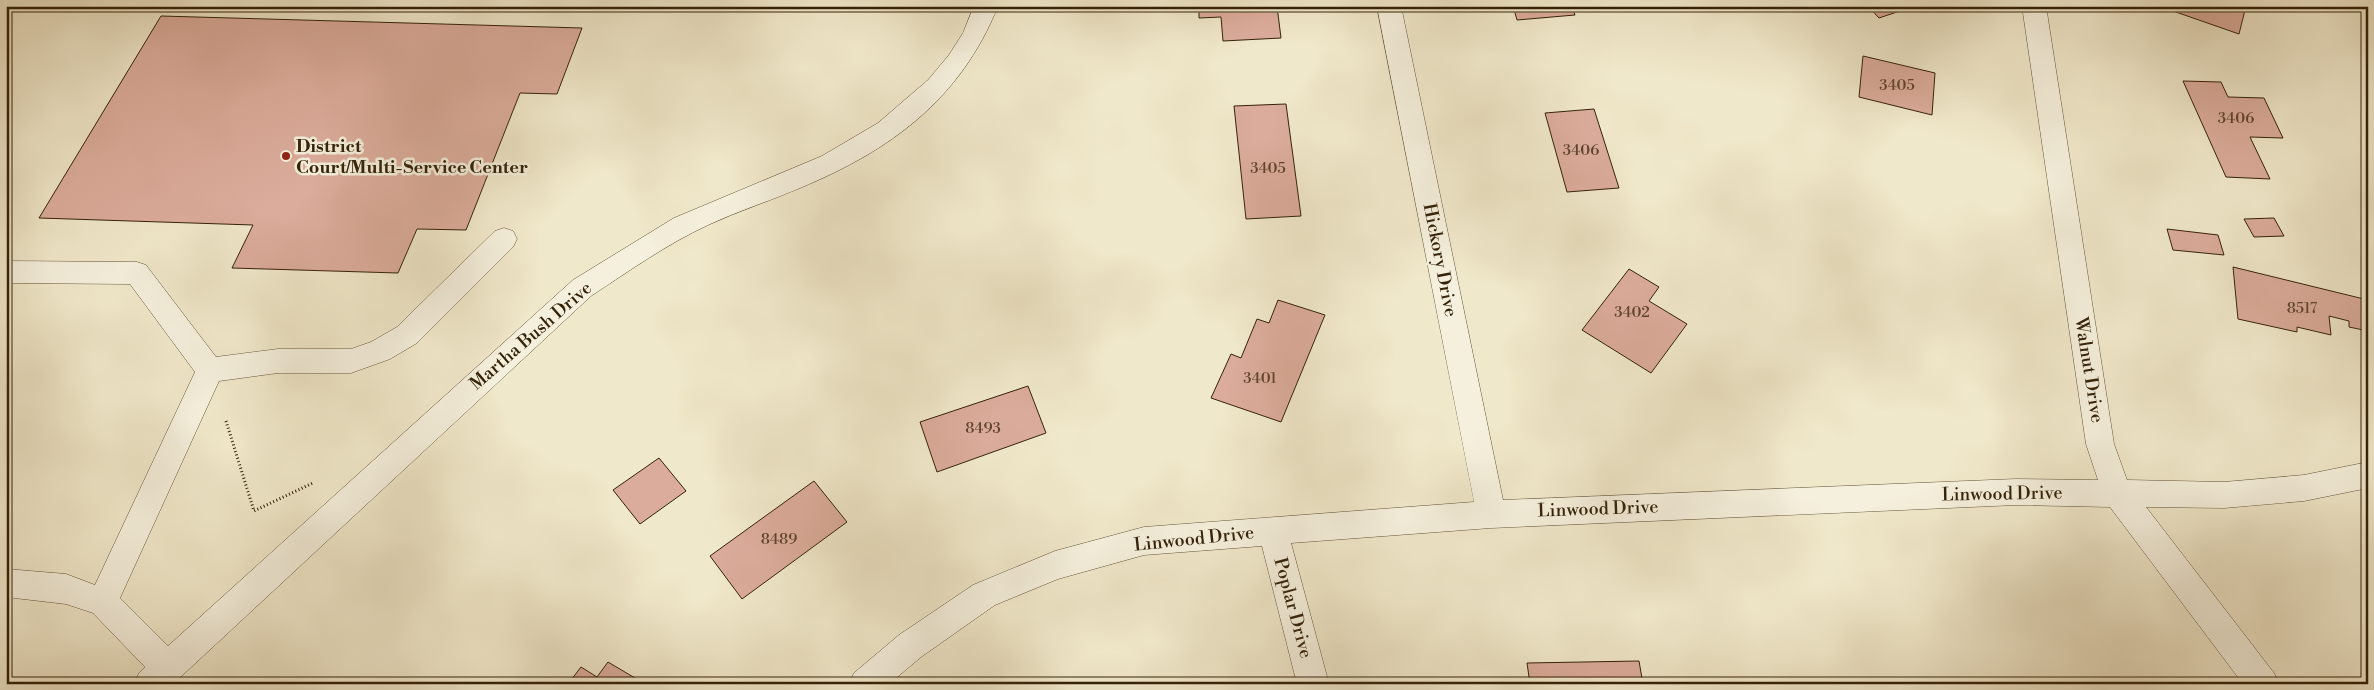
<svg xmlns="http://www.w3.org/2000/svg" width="2374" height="690" font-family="'Libre Bodoni',serif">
<rect width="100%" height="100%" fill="#f0e8ca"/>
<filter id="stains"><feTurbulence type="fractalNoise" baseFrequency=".004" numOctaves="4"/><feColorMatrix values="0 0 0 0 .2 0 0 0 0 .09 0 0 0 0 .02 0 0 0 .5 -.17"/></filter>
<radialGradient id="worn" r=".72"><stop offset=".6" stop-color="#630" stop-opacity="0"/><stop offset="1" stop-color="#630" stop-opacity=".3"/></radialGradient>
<g fill="#dbac9b" stroke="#342209">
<path d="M1199,6H1277L1281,38L1223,41L1221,17L1199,18Z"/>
<path d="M1513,6H1572L1575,15L1517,20Z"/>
<path d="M1868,6H1915L1879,18Z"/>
<path d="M2175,6H2246L2239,34L2173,11Z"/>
<path d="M161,16L582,28L557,94L520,93L466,230L417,229L398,273L232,268L253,225L39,218Z"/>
<path d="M1863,56L1935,73L1932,115L1859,97Z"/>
<path d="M2183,81L2221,82L2228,97L2264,98L2283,138L2250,137L2270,179L2226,177Z"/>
<path d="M1286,104L1301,216L1246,219L1234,106Z"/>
<path d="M1594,109L1619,188L1567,192L1545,113Z"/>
<path d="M2274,218L2284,236L2254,237L2244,219Z"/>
<path d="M2167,229L2218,235L2224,255L2173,250Z"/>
<path d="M2233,267L2368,300V331L2349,327V321L2329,316L2331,335L2297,327V332L2238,319Z"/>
<path d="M1629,269L1659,287L1649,301L1687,324L1651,373L1582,330Z"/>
<path d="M1278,300L1325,315L1281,422L1211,398L1231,354L1241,358L1257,319L1269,323Z"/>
<path d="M1028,386L1046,433L937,472L920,422Z"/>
<path d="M659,458L686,491L640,524L613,490Z"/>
<path d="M814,481L847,522L742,599L710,556Z"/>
<path d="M1639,661L1643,684H1530L1527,663Z"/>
<path d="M608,662L645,684H568L581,667L597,677Z"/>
</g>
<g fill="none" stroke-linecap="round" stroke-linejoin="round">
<g stroke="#635439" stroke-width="1">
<g id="minor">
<path d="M974,6H998C960,100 891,150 800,188C770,201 738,211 708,225C667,244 629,271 591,296L173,684H134L139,673L145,667L93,613L66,604L6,597V569L66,574L95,585L195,372L130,284L6,283V261L137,262L146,265L216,357L278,349H351L371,342L397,327L495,231L504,228L513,231L517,239L513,247L417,343L390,359L351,373H278L219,381L120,598L168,646L573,280L674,218L822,156L878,123L928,80L949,55L963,33Z"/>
<path d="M1377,6H1401L1503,500L2016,479L2098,480L2086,444L2022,6H2046L2114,444L2127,480L2224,482L2304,475L2368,462V488L2304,501L2224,508L2146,507L2274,673L2279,684H2243L2110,507L2016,505L1491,528L1291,543L1329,684H1297L1262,546L1144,555L1058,579L995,605L921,657L889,684H849L854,673L899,635L973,585L1055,551L1144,527L1474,502Z"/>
</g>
</g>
<path stroke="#342209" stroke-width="3" stroke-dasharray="1 2.5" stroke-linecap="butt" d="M226,421L254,511L313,483"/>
<use href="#minor" fill="#f5f0dd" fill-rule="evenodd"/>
</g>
<circle fill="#8f2418" stroke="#f5f0dd" stroke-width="2" cx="286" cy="156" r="5"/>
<g text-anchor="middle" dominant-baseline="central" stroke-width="5" stroke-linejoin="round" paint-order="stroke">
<g font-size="15" fill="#5e442e">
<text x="1897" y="85">3405</text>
<text x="2236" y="118">3406</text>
<text x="1581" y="150">3406</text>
<text x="1268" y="168">3405</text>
<text x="2302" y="308">8517</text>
<text x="1632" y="312">3402</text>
<text x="1260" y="378">3401</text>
<text x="983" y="428">8493</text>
<text x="779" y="539">8489</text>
</g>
<g font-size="18" font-weight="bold" fill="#342209" stroke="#f5f0dd" text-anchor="start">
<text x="296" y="146">District<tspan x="296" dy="21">Court/Multi-Service Center</tspan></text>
</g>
<g font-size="18" fill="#342209" stroke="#f5f0dd">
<text transform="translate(1440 260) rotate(79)">Hickory Drive</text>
<text transform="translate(531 336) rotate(-41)">Martha Bush Drive</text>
<text transform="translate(2089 370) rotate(81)">Walnut Drive</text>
<text transform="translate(2002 494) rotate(-1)">Linwood Drive</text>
<text transform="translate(1598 509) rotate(-2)">Linwood Drive</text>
<text transform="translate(1194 539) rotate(-6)">Linwood Drive</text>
<text transform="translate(1293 608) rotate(75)">Poplar Drive</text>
</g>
</g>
<rect width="2374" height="690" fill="none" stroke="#f0e8ca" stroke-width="25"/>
<rect x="8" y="8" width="2359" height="675" fill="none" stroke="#342209" stroke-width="2.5"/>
<rect x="12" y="12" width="2349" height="665" fill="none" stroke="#342209"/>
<rect width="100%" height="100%" filter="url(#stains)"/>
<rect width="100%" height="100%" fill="url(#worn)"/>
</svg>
